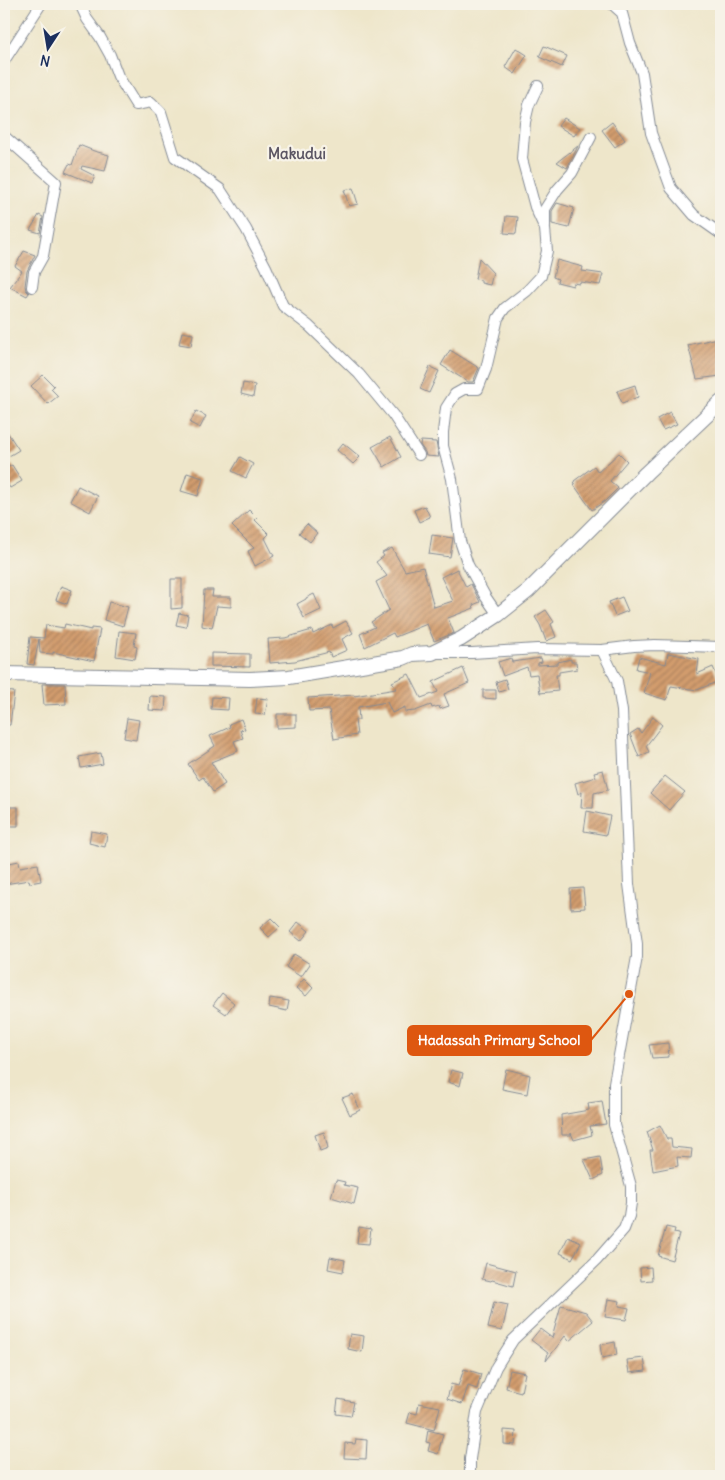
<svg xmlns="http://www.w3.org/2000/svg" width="725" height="1480" font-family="Delius,sans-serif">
<defs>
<pattern id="building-hatch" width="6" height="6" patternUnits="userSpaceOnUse" patternTransform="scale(1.25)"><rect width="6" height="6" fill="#d29c6d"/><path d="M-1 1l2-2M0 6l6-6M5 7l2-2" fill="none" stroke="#aa805d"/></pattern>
</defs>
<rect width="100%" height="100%" fill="#f7f3e8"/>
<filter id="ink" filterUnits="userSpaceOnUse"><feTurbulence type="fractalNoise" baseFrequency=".02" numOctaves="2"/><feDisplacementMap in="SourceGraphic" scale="10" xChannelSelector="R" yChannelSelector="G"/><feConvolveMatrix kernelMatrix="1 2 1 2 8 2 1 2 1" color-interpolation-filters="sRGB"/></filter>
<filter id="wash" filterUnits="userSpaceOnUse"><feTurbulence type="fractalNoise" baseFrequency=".0096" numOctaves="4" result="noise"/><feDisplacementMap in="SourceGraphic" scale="20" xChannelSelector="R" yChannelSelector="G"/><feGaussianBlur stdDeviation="1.12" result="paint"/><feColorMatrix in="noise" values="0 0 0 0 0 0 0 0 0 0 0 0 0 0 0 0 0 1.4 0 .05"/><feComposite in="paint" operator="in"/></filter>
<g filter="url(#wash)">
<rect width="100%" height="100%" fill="#eee6ca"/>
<g id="blocks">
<g fill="url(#building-hatch)">
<path d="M544,46L567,56L562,67L539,57Z"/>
<path d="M516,48L527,55L515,74L505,67Z"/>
<path d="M564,118L580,128L574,136L558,126Z"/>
<path d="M612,122L625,140L615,147L602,130Z"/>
<path d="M79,145L94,151L109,155L105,171L82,166L81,169L95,176L92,183L65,172L69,164L72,165Z"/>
<path d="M578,146L567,168L557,162Z"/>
<path d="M353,188L358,204L349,206L344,190Z"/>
<path d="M557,203L574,208L569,228L552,224V211Z"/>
<path d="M39,215L43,217L40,233L30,230Z"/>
<path d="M506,216L518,217L516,234L504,233Z"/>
<path d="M24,251L35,255L27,271L25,286L26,290L29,293L27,296L10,287L22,271L15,266Z"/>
<path d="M479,258L493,273L490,285L481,283V280L475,279Z"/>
<path d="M557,260L583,267L582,271L603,274L600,285L580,282L579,284L573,283V286L557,282L558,279L553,277Z"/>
<path d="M182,332L193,334L191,346L179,344Z"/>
<path d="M721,337V376L697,379L688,345Z"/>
<path d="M450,350L479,368L473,382H468L441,365Z"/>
<path d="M430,367L439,371L429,393L420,389Z"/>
<path d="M43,375L54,386L51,389L58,396L48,404L31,386Z"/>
<path d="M243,383L255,385L253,397L241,394Z"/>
<path d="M635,385L638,397L622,403L617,391Z"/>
<path d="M196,411L206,416L200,428L190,423Z"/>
<path d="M670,412L677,424L663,430L657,419Z"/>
<path d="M4,427L19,450L9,456L4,449Z"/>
<path d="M390,437L401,457L384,467L372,447Z"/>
<path d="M421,441L436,442L439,457L426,456L425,452L420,445Z"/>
<path d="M343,443L360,457L353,464L337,450Z"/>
<path d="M619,453L627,461L610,481L618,488L605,501L592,510L574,485L575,484L574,481L594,466L598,472Z"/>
<path d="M240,457L253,464L246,478L232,471Z"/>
<path d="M12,465L22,481L10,488L4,478V470Z"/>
<path d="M187,473L203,478L198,496L181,491Z"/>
<path d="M78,486L98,496L90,512L70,501Z"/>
<path d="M425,506L430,517L419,522L414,510Z"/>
<path d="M249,510L257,518L255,520L269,534L265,538L274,556L255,566L248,551L254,548L232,526Z"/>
<path d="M307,524L317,533L310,542L299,533Z"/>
<path d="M432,535L453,538L450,557L429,554Z"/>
<path d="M392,548L405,571L423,567L434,607L453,601L441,577L457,569L466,587L471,584L480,602L473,605L474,608L448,618L454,633L434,641L427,624L395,637L393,633L365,647L360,634L375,627L371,622L389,610L376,582L387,576L376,562L384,556L382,553Z"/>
<path d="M171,579H182V608L171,609Z"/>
<path d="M61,586L72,590L67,604L56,600Z"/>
<path d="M204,590H213L212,597H231V607L217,606L212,628L202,626Z"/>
<path d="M314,594L321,610L304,618L297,604L306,599V598Z"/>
<path d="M622,597L628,611L615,616L609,602Z"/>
<path d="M109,602L128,607L123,626L104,620Z"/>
<path d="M546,610L554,622L551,624L556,637L546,641L540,625L535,617Z"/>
<path d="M179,613L188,615L186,627L176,625Z"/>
<path d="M346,621L353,633L342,639L347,650L331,657L329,652L295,661L270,663L268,639L285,638L312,630L313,634L332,625L333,628Z"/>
<path d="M65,624L91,630V628L100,629L94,661L53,652V654L40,653L39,639L34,665L27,664L30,637L44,638L46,625L64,628Z"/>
<path d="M119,631L136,633L134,646L137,647L135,659L116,656Z"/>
<path d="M211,653L250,654V667L211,666Z"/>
<path d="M668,653L699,659L697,674L713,667L719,681L697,690L671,686L667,700L644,693L650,672L636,669L639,657L666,664Z"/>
<path d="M511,658L512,662L541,658L542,662L538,663V665L558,664V662L571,659V662H576L577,669L559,672V675H556L558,691L540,693L537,674L529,675L527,667L503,676L498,662Z"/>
<path d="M463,668L469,683L444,694L449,706L440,709L439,706L432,708L431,705L415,711L405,712V707L392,713L387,702L358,707L359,720H355L357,735L334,739L329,710L309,711L308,698L354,695V696L396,689L392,682L409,674L421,698L438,692L433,682Z"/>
<path d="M505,679L508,689L499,692L496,682Z"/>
<path d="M42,684H65L66,704L44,705Z"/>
<path d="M483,690H496V699L483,698Z"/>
<path d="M4,691L14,692L10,725H4Z"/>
<path d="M150,696L166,697L165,711L149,710Z"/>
<path d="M212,697L229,698L228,710L211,709Z"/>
<path d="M257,698L268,699L265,715L255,714Z"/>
<path d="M277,714H296V727L277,728Z"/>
<path d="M653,717L662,725L646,746L649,752L639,757L630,734L638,729L641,733Z"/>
<path d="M127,718L139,720L136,740L124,738Z"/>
<path d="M241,719L245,729L240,730L243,738L234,741L238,751L211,762L225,784L213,792L203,777L199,780L188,764L215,746L210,736L230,727L229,724Z"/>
<path d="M101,753L103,764L81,768L79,757Z"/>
<path d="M603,770L608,790L594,793L593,808H581L582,792L578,794L575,783L596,777L594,772Z"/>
<path d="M665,776L685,792L669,810L650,793Z"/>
<path d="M5,807H18V826H4Z"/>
<path d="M587,811L610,816L606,835L584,831Z"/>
<path d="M91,831L107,834L105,847L89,843Z"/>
<path d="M19,861L20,867L38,864L41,881L30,883L29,880L5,884L4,864Z"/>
<path d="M583,888L585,908L571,909L570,889Z"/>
<path d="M271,918L280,927L269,937L260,928Z"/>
<path d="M298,922L309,931L301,941L290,932Z"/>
<path d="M294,954L310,964L301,977L286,967Z"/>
<path d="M304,979L313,988L306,996L296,988Z"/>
<path d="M222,993L234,1003L226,1014L213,1005Z"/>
<path d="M270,998L289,1001L287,1011L269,1007Z"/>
<path d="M668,1043L669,1057L652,1058L649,1045Z"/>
<path d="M506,1069L530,1075L527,1094L502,1089Z"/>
<path d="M451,1070L463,1073L460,1086L448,1082Z"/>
<path d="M353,1094L360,1110L350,1115L342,1098Z"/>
<path d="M602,1101L606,1124L590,1126L592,1135L574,1140L571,1133V1135H562L561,1115L589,1110L588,1103Z"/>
<path d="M660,1125L667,1139H671L672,1147L692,1149L691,1158L677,1157L678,1166L653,1171L650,1150H653L647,1132Z"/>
<path d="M324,1132L328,1148L320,1151L315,1135Z"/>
<path d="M600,1157L603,1175L593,1180L584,1160Z"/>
<path d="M336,1180L345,1182L344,1185L358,1188L354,1204L331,1197Z"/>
<path d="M359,1227L371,1229L369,1244L357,1243Z"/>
<path d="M666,1227L675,1229L674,1233L679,1234L672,1260L658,1256Z"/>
<path d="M568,1237L581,1243L572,1259L560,1253Z"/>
<path d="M330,1257L345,1260L343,1272L328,1269Z"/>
<path d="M486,1263L516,1271L513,1286L492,1280L491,1281L482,1279Z"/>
<path d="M651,1267L652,1280L641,1281L640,1268Z"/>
<path d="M608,1299L620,1301L619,1306L629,1308L626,1320L605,1317Z"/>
<path d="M494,1302L508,1305L502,1331L488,1328Z"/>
<path d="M561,1305L586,1312L593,1321L569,1341L565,1336L546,1361L548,1353L531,1340L540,1329L552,1338Z"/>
<path d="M350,1334L364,1336L362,1352L348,1349Z"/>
<path d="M615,1342L617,1355L602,1358L600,1345Z"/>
<path d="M644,1358L646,1371L629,1373L627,1360Z"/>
<path d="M464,1369L481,1374L477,1389L468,1386L462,1404L447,1399L451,1384L458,1386Z"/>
<path d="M510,1370L525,1373L521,1392L506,1388Z"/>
<path d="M338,1399L354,1402L351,1416L336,1414Z"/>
<path d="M419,1403L440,1407L434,1430L407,1423L410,1412L417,1414Z"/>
<path d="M428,1430L443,1434L438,1454L428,1451L430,1443L426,1442Z"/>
<path d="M504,1430L516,1431L515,1445L504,1444Z"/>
<path d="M356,1439L367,1440L366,1459L344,1458L345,1443L355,1444Z"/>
</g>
</g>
</g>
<g filter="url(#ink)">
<use href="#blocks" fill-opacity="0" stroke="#848a94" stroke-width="1"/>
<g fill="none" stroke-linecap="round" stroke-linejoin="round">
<g stroke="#848a94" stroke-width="12">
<g id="street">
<path d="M80,4L87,19L100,37L110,55L118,76L136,105L151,102L161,112L175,157L220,189L246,229L266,267L283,306L309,326L359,374L393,415L419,455"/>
<path d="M612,4L622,13L630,43L642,73L651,133L671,188L694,215L721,234"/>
<path d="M4,61L41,4"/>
<path d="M4,136L56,182L43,256L34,272L32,287"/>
<path d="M545,226V209L557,190L572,173L591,137"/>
<path d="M498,615L485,596L468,565L460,541L452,479L443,446V432L446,408L455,394L464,389H478L486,369L498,318L505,308L527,291L541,276L547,251L545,229L535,207L522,159L525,122L529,105L538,86"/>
<path d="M435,653H472L537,649L602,650L634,646L655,645L721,647"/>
<path d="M470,1476V1459L477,1412L496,1367L513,1340L596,1261L624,1229L629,1216L631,1203V1186L614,1125V1083L637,957V944L629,884L622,711L617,681L602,650"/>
</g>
</g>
<g stroke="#848a94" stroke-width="16">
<path id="secondary" d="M4,674L250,679L289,677L403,658L412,654L432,653L461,639L498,615L528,591L646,473L721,402"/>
</g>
<use href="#street" stroke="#fff" stroke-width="10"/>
<use href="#secondary" stroke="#fff" stroke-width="14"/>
</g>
</g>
<g text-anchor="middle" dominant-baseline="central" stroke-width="4.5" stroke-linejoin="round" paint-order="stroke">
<g font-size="15" font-weight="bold" fill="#5b5563" stroke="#f7f3e8">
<text x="297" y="153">Makudui</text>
</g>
</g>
<path fill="none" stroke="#de5710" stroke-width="2" d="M629 994L591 1040"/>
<circle fill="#de5710" stroke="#f7f3e8" stroke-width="2" cx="629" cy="994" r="5"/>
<rect fill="#de5710" stroke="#de5710" stroke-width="2" x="408" y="1026" width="183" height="29" rx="5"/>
<g font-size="14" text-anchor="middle" font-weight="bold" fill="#fff">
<text x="499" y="1045">Hadassah Primary School</text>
</g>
<rect width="725" height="1480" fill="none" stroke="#f7f3e8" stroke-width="20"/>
<g transform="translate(48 48) rotate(192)" stroke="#f7f3e8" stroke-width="4" paint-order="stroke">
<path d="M0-4L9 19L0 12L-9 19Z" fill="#1b2f5e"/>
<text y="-8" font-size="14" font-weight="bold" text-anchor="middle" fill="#1b2f5e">N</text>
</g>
</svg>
